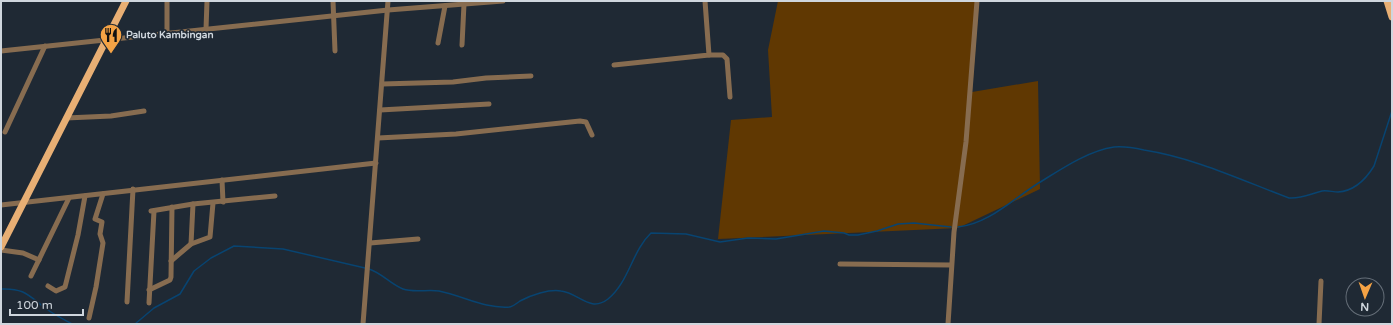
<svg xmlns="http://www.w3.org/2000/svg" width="1393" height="325" font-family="'Varela Round',sans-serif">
<rect width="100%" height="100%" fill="#1f2934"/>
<path fill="#603802" d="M778,1H979L972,92L1038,81L1040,189L958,228L718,239L731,120L772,117L768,50Z"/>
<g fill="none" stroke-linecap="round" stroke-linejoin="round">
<g stroke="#084471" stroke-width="1.5">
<path d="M958,227C988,224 1012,200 1037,184C1060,170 1087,151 1114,147C1124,146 1135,148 1144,150C1195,158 1241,180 1289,198C1301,199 1310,194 1322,191C1327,190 1333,192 1338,192C1355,191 1366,179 1374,166L1392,111"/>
<path d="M369,269C382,273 390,284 403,289C414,293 428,289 439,291C464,296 484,309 510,307C514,306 517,303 520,301C531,295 549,289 561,291C579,293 590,313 608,299C629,282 632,251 651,233L686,234L720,242L748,238L776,239L824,231L844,233L849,235H858L877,231L898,224L914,223L951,227"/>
<path d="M1,289C24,288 28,295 45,308C53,314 63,319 72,324"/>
<path d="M135,324L154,308L180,294L194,271L211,258L234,246L283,249L365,268"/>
</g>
<g stroke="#876c50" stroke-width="5">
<path d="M333,1L335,51"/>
<path d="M206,29L207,1"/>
<path d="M167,33V1"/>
<path d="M438,43L445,6"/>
<path d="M462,45L464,4"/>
<path d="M1,51L388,10L503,1"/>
<path d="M709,55H723L727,59L730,97"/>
<path d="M614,65L709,55L705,1"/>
<path d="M382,84L453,82L486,78L531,76"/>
<path d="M380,110L489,104"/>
<path d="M66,118L111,116L144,111"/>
<path d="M5,132L45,46"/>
<path d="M378,138L456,134L580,121L586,122L592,135"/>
<path d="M222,180L223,202"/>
<path d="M1,205L376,163"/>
<path d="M151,211L193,204L275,196"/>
<path d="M370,243L418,239"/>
<path d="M191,244L193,204"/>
<path d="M1,250L23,253L39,260"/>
<path d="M171,261L191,244L210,237L213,203"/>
<path d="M840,264L951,265"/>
<path d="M31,276L69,198"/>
<path d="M48,286L56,291L65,287L78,235L85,196"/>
<path d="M149,290L170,280L171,277L172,207"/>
<path d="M127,302L133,189"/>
<path d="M149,303L154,211"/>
<path d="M89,318L96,287L103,243L100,234L102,222L95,219L103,194"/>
<path d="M363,324L388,1"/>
<path d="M948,324L954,232L966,142L977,1"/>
<path d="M1319,324L1321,281"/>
</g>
<g stroke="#e8af74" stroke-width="7">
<path d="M1387,1L1392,17"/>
<path d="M1,247L126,1"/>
</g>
</g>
<defs>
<g id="restaurant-pin" transform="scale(1.15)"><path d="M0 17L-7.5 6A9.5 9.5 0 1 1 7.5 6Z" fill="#f5a345" stroke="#1f2934"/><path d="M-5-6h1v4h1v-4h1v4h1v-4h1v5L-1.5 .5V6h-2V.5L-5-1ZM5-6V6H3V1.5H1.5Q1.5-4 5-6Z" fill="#111"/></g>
</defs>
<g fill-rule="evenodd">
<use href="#restaurant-pin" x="111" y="35"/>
</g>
<g text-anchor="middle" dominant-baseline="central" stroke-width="3.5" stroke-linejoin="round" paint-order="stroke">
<g font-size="10" font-weight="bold" fill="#cfd6dd" stroke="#1f2934" text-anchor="start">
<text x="126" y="35">Paluto Kambingan</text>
</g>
</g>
<rect width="1393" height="325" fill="none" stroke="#cfd6dd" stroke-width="4"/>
<g transform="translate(1365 297) rotate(182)"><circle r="19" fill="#1f2934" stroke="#656e78"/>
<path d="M0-3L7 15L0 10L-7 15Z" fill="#f5a345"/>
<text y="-6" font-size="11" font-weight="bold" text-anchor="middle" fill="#cfd6dd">N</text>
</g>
<path d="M10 309v6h73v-6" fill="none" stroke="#cfd6dd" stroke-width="2"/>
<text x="16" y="309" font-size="12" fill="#cfd6dd" stroke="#1f2934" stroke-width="3" paint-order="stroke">100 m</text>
</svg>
